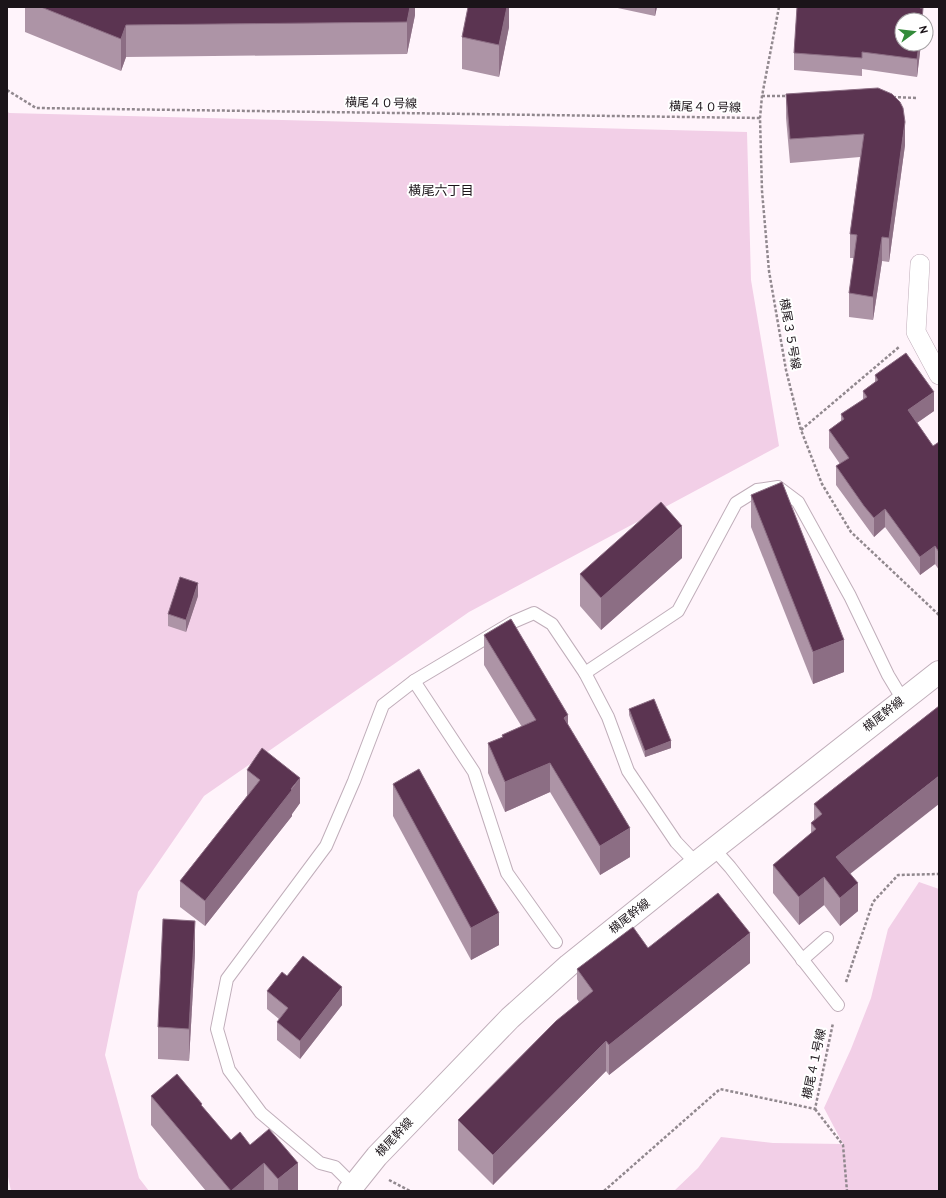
<svg xmlns="http://www.w3.org/2000/svg" width="946" height="1198" font-family="Overpass,'Noto Sans JP',sans-serif">
<rect width="100%" height="100%" fill="#fff4fb"/>
<g fill="#f2cfe7">
<path d="M7,111L9,113L747,132L751,280L779,446L469,612L204,796L138,892L105,1055L139,1178L149,1191H11L7,1172V542L10,449L7,367Z"/>
<path d="M919,882L939,889V1191H674L698,1168L721,1137L773,1143L843,1144L824,1108L851,1049L871,998L888,929Z"/>
</g>
<g fill="none" stroke-linecap="round" stroke-linejoin="round">
<g stroke="#c0aeba" stroke-width="14">
<g id="service">
<path d="M585,673L678,611L736,503L757,490L778,487L798,502L850,596L888,675L903,700"/>
<path d="M414,681L474,772L507,873L556,942"/>
<path d="M714,849L730,867L838,1005"/>
<path d="M802,960L827,938"/>
<path d="M353,1185L335,1167L320,1163L261,1113L229,1070L217,1029L227,979L326,846L354,781L383,705L414,681L513,622L534,613L552,624L585,673L608,717L628,771L676,842L696,863"/>
</g>
</g>
<g stroke="#c0aeba" stroke-width="20">
<path id="pedestrian" d="M920,264L916,332L939,375"/>
</g>
<g stroke="#c0aeba" stroke-width="24">
<path id="tertiary" d="M349,1191L377,1156L510,1018L569,965L696,863L939,672"/>
</g>
<g stroke="#91888e" stroke-width="2.5" stroke-dasharray="3 2" stroke-linecap="butt">
<path d="M779,7L762,96L760,118L762,191L769,271L786,370L801,430L822,484L851,532L939,615"/>
<path d="M7,90L36,108L760,118"/>
<path d="M762,96H790"/>
<path d="M893,97L917,98"/>
<path d="M801,430L899,347"/>
<path d="M846,982L873,902L898,875L939,874"/>
<path d="M815,1109L843,1145L847,1191"/>
<path d="M389,1180L410,1191"/>
<path d="M604,1191L720,1089L815,1109L833,1023"/>
</g>
<use href="#service" stroke="#fff" stroke-width="12"/>
<use href="#pedestrian" stroke="#fff" stroke-width="19"/>
<use href="#tertiary" stroke="#fff" stroke-width="22"/>
</g>
<g fill="#ad94a6">
<path d="M25,7H415V15L407,54L126,57L121,71L25,32Z"/>
<path d="M509,7V27L499,77L462,69V37Z"/>
<path d="M613,7H657L655,16Z"/>
<path d="M797,7H922L923,20L902,44H921L917,77L862,69V76L794,70V53Z"/>
<path d="M786,94L905,145L889,262L882,261L873,320L849,317V293L854,258H850V234L860,157L790,163L786,118Z"/>
<path d="M875,375L934,411L917,423L933,446L939,442V570L935,564L920,575L885,527L874,537L836,485V466L840,464L829,448V430L841,421V414L863,400V391L875,382Z"/>
<path d="M751,495L844,672L813,684L751,527Z"/>
<path d="M682,558L601,630L580,606V574Z"/>
<path d="M198,596L186,632L168,626V614Z"/>
<path d="M484,635L568,725L630,857L600,875L550,792L505,812L488,773V743L502,737V735L522,727L484,665Z"/>
<path d="M939,706L850,874L858,911L840,926L824,905L799,925L773,893V865L811,834V823L814,820V804Z"/>
<path d="M629,709L671,748L645,757L629,715Z"/>
<path d="M247,770L300,803L292,814V816L205,926L180,907V881L247,796Z"/>
<path d="M393,784L499,945L471,960L393,816Z"/>
<path d="M648,948L750,963L609,1075L606,1071L493,1185L458,1150V1120L579,1002L577,999V969Z"/>
<path d="M195,953L189,1061L158,1059V1027Z"/>
<path d="M287,976L342,1005L300,1059L277,1040V1022L279,1019L267,1009V991Z"/>
<path d="M151,1096L202,1106L231,1140L250,1145L298,1191H206L151,1125Z"/>
</g>
<g fill="#8c6e84">
<path d="M410,7H415V15L407,54V22Z"/>
<path d="M507,7H509V27L499,77V45Z"/>
<path d="M655,7H657L655,16Z"/>
<path d="M923,8V20H922Z"/>
<path d="M126,25V57L121,71V39Z"/>
<path d="M919,44H921L917,77V59Z"/>
<path d="M905,122V145L889,262V238Z"/>
<path d="M882,237V261L873,320V297Z"/>
<path d="M934,392V411L908,429V410Z"/>
<path d="M885,509V527L874,537V518Z"/>
<path d="M682,526V558L601,630V598Z"/>
<path d="M935,546V564L920,575V557Z"/>
<path d="M198,583V596L186,632V620Z"/>
<path d="M844,640V672L813,684V652Z"/>
<path d="M568,715V745L564,718Z"/>
<path d="M671,741V748L645,757V751Z"/>
<path d="M550,763V792L505,812V782Z"/>
<path d="M939,776V804L836,885V857Z"/>
<path d="M300,778V803L292,814V816L205,926V901Z"/>
<path d="M630,828V857L600,875V846Z"/>
<path d="M824,877V905L799,925V897Z"/>
<path d="M858,883V911L840,926V898Z"/>
<path d="M499,913V945L471,960V928Z"/>
<path d="M195,921V953L189,1061V1029Z"/>
<path d="M750,933V963L609,1075V1045Z"/>
<path d="M342,987V1005L300,1059V1041Z"/>
<path d="M606,1041V1071L493,1185V1155Z"/>
<path d="M264,1163V1191H231Z"/>
<path d="M298,1163V1191H278V1179Z"/>
</g>
<g fill="#5b3451" stroke="#8c6e84">
<path d="M41,7H410L407,22L126,25L121,39Z"/>
<path d="M468,7H507L499,45L462,37Z"/>
<path d="M797,7H920V8H923L922,20H902V44H919L917,59L862,52V58L794,53Z"/>
<path d="M878,88L892,94L900,102L903,108L905,122L889,238L882,237L873,297L849,293L857,235L850,234L864,134L790,139L786,94Z"/>
<path d="M906,353L934,392L908,410L933,446L939,442V552L935,546L920,557L885,509L874,518L864,506L836,466L849,458L829,430L844,419L841,414L867,397L863,391L878,380L875,375Z"/>
<path d="M782,482L844,640L813,652L751,495Z"/>
<path d="M661,502L682,526L601,598L580,574Z"/>
<path d="M180,577L198,583L186,620L168,614Z"/>
<path d="M511,619L568,715L564,718L630,828L600,846L550,763L505,782L488,743L503,737L502,735L536,720L484,635Z"/>
<path d="M654,699L671,741L645,751L629,709Z"/>
<path d="M939,706V776L836,857L858,883L840,898L824,877L799,897L773,865L816,829L811,823L822,814L814,804Z"/>
<path d="M262,748L300,778L291,789L292,790L205,901L180,881L260,780L247,770Z"/>
<path d="M419,769L499,913L471,928L393,784Z"/>
<path d="M718,893L750,933L609,1045L606,1041L493,1155L458,1120L556,1021L593,991L577,969L633,927L648,948Z"/>
<path d="M163,919L195,921L189,1029L158,1027Z"/>
<path d="M303,956L342,987L300,1041L277,1022L288,1008L267,991L282,972L287,976Z"/>
<path d="M177,1074L202,1104L201,1105L231,1140L240,1132L250,1145L269,1129L298,1163L278,1179L264,1163L231,1191L151,1096Z"/>
</g>
<g text-anchor="middle" dominant-baseline="central" stroke-width="4" stroke-linejoin="round" paint-order="stroke">
<g font-size="12" fill="#1b1419" stroke="#fff">
<text transform="translate(381 104) rotate(1)">横尾４０号線</text>
<text transform="translate(705 108) rotate(1)">横尾４０号線</text>
<text transform="translate(789 334) rotate(80)">横尾３５号線</text>
<text transform="translate(884 715) rotate(-38)">横尾幹線</text>
<text transform="translate(630 917) rotate(-38)">横尾幹線</text>
<text transform="translate(815 1064) rotate(-78)">横尾４１号線</text>
<text transform="translate(395 1138) rotate(-47)">横尾幹線</text>
</g>
<g font-size="13" fill="#1b1419" stroke="#fff">
<text x="441" y="192">横尾六丁目</text>
</g>
</g>
<rect width="946" height="1198" fill="none" stroke="#1b1419" stroke-width="16"/>
<g transform="translate(914 32) rotate(75)"><circle r="19" fill="#ffffff" stroke="#a4a1a3"/>
<path d="M0-3L7 15L0 10L-7 15Z" fill="#338b3a"/>
<text y="-6" font-size="11" font-weight="bold" text-anchor="middle" fill="#1b1419">N</text>
</g>
</svg>
